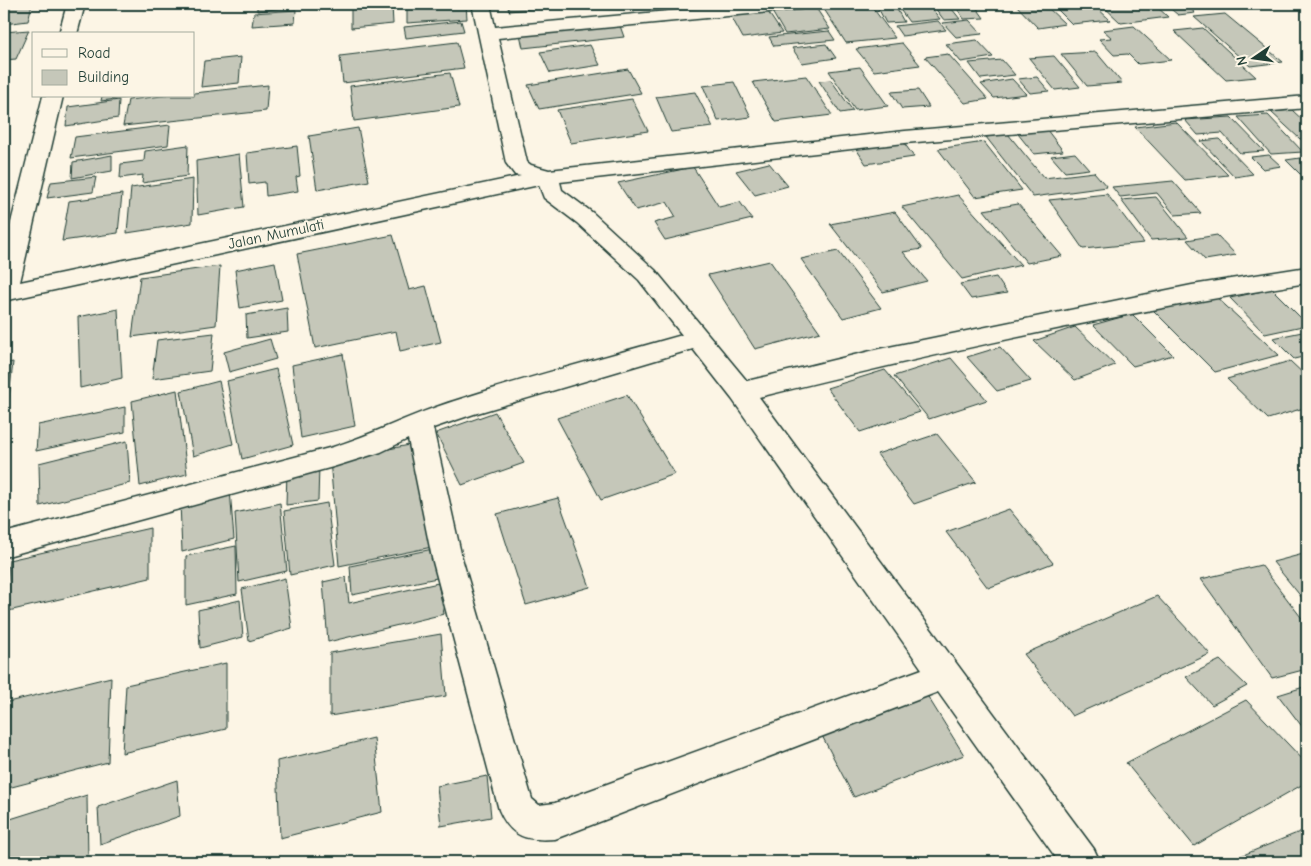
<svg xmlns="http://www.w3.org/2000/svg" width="1311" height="866" font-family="'Comic Neue',sans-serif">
<rect width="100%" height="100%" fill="#fcf5e5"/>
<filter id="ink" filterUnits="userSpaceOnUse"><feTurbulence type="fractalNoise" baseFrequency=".02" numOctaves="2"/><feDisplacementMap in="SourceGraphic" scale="10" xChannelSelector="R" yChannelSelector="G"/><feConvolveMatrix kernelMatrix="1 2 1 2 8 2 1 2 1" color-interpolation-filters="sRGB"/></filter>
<g filter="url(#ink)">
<g fill="#c5c7b9" stroke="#1f3d34">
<path d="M4,4H32L28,21L4,24Z"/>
<path d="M257,4H297V7L257,11Z"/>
<path d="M407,4H466L467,19L407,23Z"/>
<path d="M507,4H582L509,11Z"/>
<path d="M843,4H870L895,38L846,43L822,6Z"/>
<path d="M876,4H894L904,22L886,23Z"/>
<path d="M896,4H928L940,19L909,22Z"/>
<path d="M932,4H948L960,19L944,20Z"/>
<path d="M954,4H974L984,18L964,19Z"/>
<path d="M1015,4H1044L1065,24L1038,28Z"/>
<path d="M1052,4H1093L1110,20L1072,24Z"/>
<path d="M1101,4H1154L1168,17L1121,23Z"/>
<path d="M1165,4H1185L1195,13L1178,15Z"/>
<path d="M392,5L393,24L351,28V8Z"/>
<path d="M814,5L830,29L785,34L771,10Z"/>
<path d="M296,10L295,23L252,26L254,13Z"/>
<path d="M768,12L782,33L743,38L731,16Z"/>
<path d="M1225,14L1283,62L1250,66L1194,17Z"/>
<path d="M969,20L982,34L956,37L943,23Z"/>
<path d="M461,21L464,31L406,38L404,27Z"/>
<path d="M938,21L946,30L902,36L895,26Z"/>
<path d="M619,23L624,37L523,48L520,34Z"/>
<path d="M1134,26L1171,60L1138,64L1128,54L1114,55L1099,39L1112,38L1103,30Z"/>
<path d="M1203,28L1256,77L1226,80L1174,31Z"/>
<path d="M29,30L16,59L4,60V32Z"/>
<path d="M829,31L835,40L774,46L769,37Z"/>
<path d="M977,40L993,57L961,62L946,44Z"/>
<path d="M457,42L464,68L343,83L340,56Z"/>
<path d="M902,43L920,65L874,71L856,49Z"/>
<path d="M826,44L836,58L802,63L792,48Z"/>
<path d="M590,45L600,65L550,73L540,52Z"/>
<path d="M1096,52L1122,83L1087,86L1061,54Z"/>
<path d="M948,54L988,99L965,103L925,57Z"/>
<path d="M1054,56L1080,87L1055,90L1029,58Z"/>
<path d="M241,57L239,83L201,87L204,61Z"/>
<path d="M1002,60L1015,75L981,79L969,63Z"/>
<path d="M860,67L888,106L855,110L829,71Z"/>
<path d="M628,69L641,93L539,109L528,85Z"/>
<path d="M450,73L459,107L354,121L350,86Z"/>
<path d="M806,76L832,115L776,122L753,82Z"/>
<path d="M1037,77L1049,91L1030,93L1018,79Z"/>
<path d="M1012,79L1026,94L994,98L981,84Z"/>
<path d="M831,80L853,111L840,113L819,81Z"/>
<path d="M734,82L751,117L718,121L703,86Z"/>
<path d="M268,85L266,111L123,126L128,100L162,96H194V93Z"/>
<path d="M918,90L929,107L902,109L891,92Z"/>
<path d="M695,92L713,127L671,132L656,97Z"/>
<path d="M102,96H140L101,101Z"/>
<path d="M632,99L648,131L571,143L557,110Z"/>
<path d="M119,100L118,118L66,126L68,107Z"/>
<path d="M1292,110L1307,124V139H1300L1271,112Z"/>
<path d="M1268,115L1303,152L1271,154L1238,117Z"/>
<path d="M1231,117L1264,151L1240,153L1222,133L1198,135L1185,120Z"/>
<path d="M1176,122L1228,175L1185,180L1135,127Z"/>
<path d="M170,125L168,145L71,158L75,137Z"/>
<path d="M358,128L369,181L317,190L309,136Z"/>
<path d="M1047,130L1063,151L1034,154L1018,134Z"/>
<path d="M1008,134L1044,178L1094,172L1107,187L1033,197L986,137Z"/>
<path d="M1219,139L1253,174L1235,177L1201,141Z"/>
<path d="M902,140L914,157L866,164L855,147Z"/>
<path d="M984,142L1022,190L975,197L938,149Z"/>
<path d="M188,145L187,176L142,183L143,175L120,178L121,164L144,161L145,151Z"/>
<path d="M297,146L300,176L296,177L298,191L266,196L265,182L249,184L247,153Z"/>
<path d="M1075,153L1089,169L1065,172L1051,156Z"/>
<path d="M239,154L244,207L198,215L196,161Z"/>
<path d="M112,155V171L72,178L73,162Z"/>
<path d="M1269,155L1281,166L1263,169L1251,157Z"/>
<path d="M1307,157V173L1300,174L1286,160Z"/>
<path d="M769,163L788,186L755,195L736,171Z"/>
<path d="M693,167L719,207L740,202L752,219L665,240L654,223L676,217L667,202L636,210L618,183Z"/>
<path d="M96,177L93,192L47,198L51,182Z"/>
<path d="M193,179L192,223L127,233L131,188Z"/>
<path d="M1173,181L1201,213L1175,215L1157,193L1120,197L1112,187Z"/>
<path d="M122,194L118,233L62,241L69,201Z"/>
<path d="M1107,194L1144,243L1083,249L1049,200Z"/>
<path d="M958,195L1021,265L962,279L902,207Z"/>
<path d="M1156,197L1188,237L1151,240L1121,200Z"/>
<path d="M1018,204L1062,256L1027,263L984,210Z"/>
<path d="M895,212L922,249L903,252L927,281L883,292L830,224Z"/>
<path d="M393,235L409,290L426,286L441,342L400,351L396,331L315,348L297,254Z"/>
<path d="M1217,235L1236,255L1205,260L1187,240Z"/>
<path d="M838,251L881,308L843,318L801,259Z"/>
<path d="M770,261L820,332L755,349L708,275Z"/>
<path d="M275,262L282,300L240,308L235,270Z"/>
<path d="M220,266L216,325L132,337L140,277Z"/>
<path d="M996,277L1007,293L971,299L960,284Z"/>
<path d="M1272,289L1307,324V325L1265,334L1230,298Z"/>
<path d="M1213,294L1279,355L1215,372L1152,309Z"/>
<path d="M287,308L288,332L247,338L246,315Z"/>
<path d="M118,309L122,378L80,388L78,317Z"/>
<path d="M1132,314L1173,355L1133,366L1093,325Z"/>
<path d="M1075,327L1115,365L1075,380L1034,341Z"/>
<path d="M1307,331V356L1294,359L1273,338Z"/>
<path d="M214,333L210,371L152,379L157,340Z"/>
<path d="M270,339L276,359L229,372L224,352Z"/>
<path d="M1000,347L1031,381L997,391L967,357Z"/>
<path d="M343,354L355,426L301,438L292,365Z"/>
<path d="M951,358L987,400L929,419L894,376Z"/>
<path d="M1290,361L1307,377V407L1268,419L1227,379Z"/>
<path d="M13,362L4,443V364Z"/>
<path d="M276,369L293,445L242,459L227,381Z"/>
<path d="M885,370L920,412L860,432L827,388Z"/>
<path d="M219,381L233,444L193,456L181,391Z"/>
<path d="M177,390L187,474L140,486L132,401Z"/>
<path d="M627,395L675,474L601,500L557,418Z"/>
<path d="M125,407V432L36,451L38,425Z"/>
<path d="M495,412L524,463L462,485L436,433Z"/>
<path d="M937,434L976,482L914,504L877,454Z"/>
<path d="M127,441L130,483L40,506L39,463Z"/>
<path d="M415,444L432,547L339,566L330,460Z"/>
<path d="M319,465L318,501L286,505L287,470Z"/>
<path d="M230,490L234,539L182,552L180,502Z"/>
<path d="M558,498L590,587L526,605L497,514Z"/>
<path d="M280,503L287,571L239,582L235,513Z"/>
<path d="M327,503L335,565L290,575L284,511Z"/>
<path d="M1009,509L1053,563L988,588L946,532Z"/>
<path d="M150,528V578L4,612L9,560Z"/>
<path d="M236,546L237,594L186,605V556Z"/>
<path d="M433,549L437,578L352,595L350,566Z"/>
<path d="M1307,553V604L1273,562Z"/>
<path d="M1261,565L1307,625V669L1272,678L1201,579Z"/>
<path d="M346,577L349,603L438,583L444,614L328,642L323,582Z"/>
<path d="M285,578L292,628L249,641L242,589Z"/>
<path d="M1157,596L1210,654L1072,716L1024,654Z"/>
<path d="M240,600L243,637L200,648L198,610Z"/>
<path d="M441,634L446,696L330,716V653Z"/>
<path d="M1220,660L1247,686L1212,705L1186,677Z"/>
<path d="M226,663V729L122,753L126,685Z"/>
<path d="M111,677L108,762L4,789V703Z"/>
<path d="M1307,686V733L1278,695Z"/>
<path d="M925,692L964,755L854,797L819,730Z"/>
<path d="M1246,700L1307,764V782L1194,846L1126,763Z"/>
<path d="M374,738L382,812L280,838L277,761Z"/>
<path d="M487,776L491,817L441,826L437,786Z"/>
<path d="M177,780L180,816L100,844L98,807Z"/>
<path d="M87,795L88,862H4V821Z"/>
<path d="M1307,829V862H1226Z"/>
</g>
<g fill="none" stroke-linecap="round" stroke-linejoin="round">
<g stroke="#1f3d34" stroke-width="3">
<g id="minor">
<path d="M67,4H85L77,34H59Z"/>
<path d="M472,4H490L495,27L745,4H809L806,8L800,9L498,38L527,162L531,165L549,170L905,131L1307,96V108L905,143L560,182L562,190L593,213L655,270L747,381L879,349L1192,285L1307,267V283C1123,312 940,352 759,397L1094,849L1100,862H1059L938,692L555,839C527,841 511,838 499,810L432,558L408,439L381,452L333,467L4,557V533L333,447C374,434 412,414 454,401C529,376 606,357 682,335L639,280L577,223L544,198L539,185L4,301V250L43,96H63L20,282L521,176L515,175L506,163ZM693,349L732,399L922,669L555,803L539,805L532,799L462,558L433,428L474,414Z"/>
</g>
</g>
<use href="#minor" fill="#fcf5e5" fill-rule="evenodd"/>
</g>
</g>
<g text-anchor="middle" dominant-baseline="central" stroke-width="4" stroke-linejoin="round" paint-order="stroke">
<g font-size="15" fill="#1f3d34" stroke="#fcf5e5">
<text transform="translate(276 234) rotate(-12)">Jalan Mumulati</text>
</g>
</g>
<rect width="1311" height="866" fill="none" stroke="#fcf5e5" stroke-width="20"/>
<rect x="10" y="10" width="1291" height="846" fill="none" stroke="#1f3d34" stroke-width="2" filter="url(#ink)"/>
<rect x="32" y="32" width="162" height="65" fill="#fcf5e5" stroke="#a4ab9e"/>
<rect x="42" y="49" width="25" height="8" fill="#fcf5e5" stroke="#a4ab9e"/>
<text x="78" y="58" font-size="15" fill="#1f3d34">Road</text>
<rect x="42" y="70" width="25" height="15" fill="#c5c7b9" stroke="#a4ab9e"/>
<text x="78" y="82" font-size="15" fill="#1f3d34">Building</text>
<g transform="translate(1254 58) rotate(257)" stroke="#fcf5e5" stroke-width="4" paint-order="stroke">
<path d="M0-4L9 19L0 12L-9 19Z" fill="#1f3d34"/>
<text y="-8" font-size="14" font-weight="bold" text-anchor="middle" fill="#1f3d34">N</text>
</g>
</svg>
